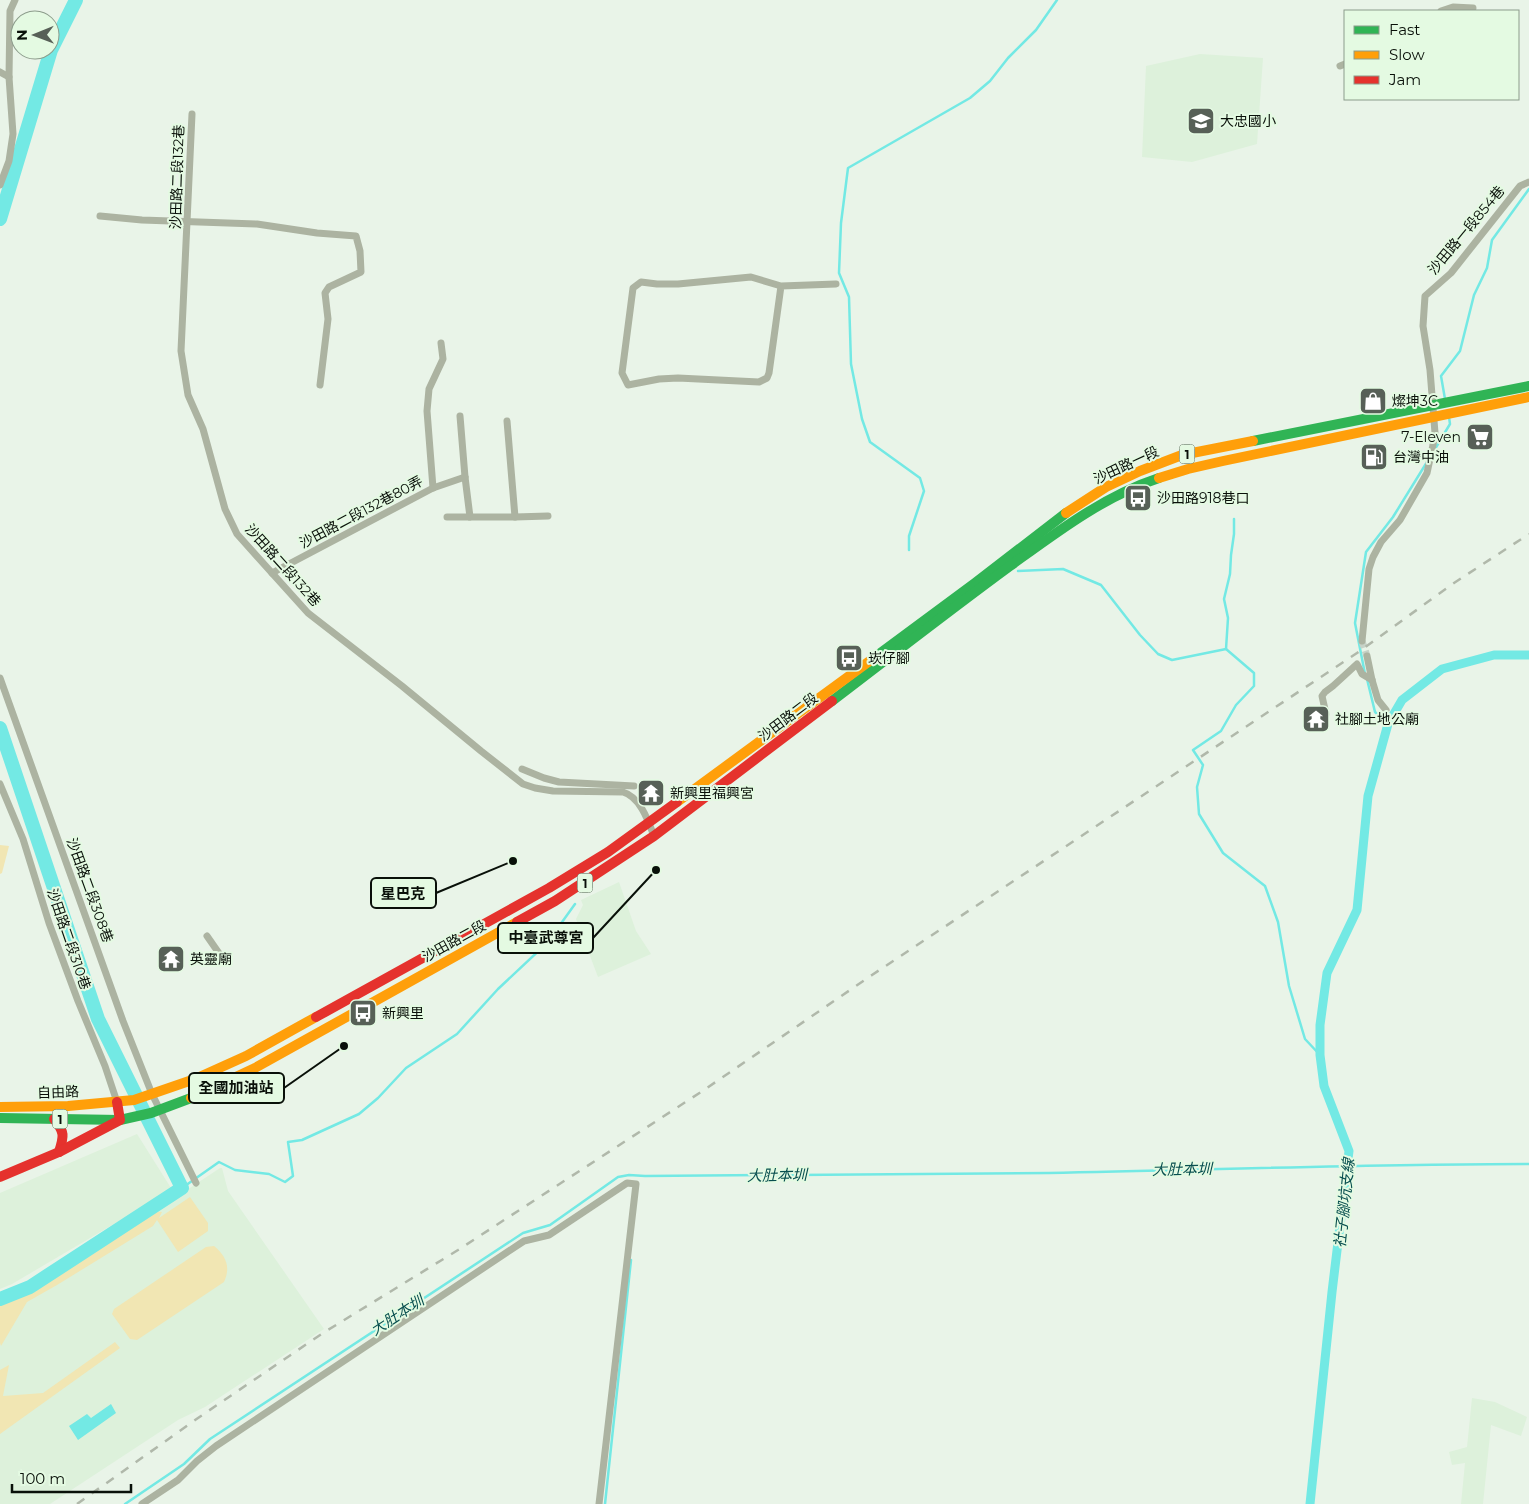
<svg xmlns="http://www.w3.org/2000/svg" width="1529" height="1504" font-family="Montserrat,'Noto Sans TC',sans-serif">
<rect width="100%" height="100%" fill="#e9f4e8"/>
<g fill="#ddf1db">
<path d="M1200,54L1263,58L1257,144L1192,162L1142,157L1146,66Z"/>
<path d="M619,882L636,931L651,954L598,977L576,919L583,905L581,900Z"/>
<path d="M137,1134L171,1188L158,1198L12,1284L0,1289V1193Z"/>
<path d="M220,1168H222L228,1191L324,1329L205,1407L178,1420L50,1504H0V1306L30,1294Z"/>
<path d="M1472,1398L1495,1402L1527,1417L1521,1436L1491,1425L1483,1504H1461L1465,1463L1452,1465L1449,1452L1467,1447Z"/>
</g>
<g fill="#f1e6b3">
<path d="M0,845L9,846L2,873L0,874Z"/>
<path d="M190,1197L208,1223V1231L178,1252L157,1220L153,1226L57,1285L27,1302L1,1346L0,1343V1301L15,1295L145,1210L162,1212L159,1218Z"/>
<path d="M214,1246C226,1256 231,1267 224,1282L137,1340L130,1339L112,1314L114,1309L206,1247Z"/>
<path d="M115,1342L120,1348L0,1434V1370L9,1365L3,1396L43,1393Z"/>
</g>
<path fill="#73e9e4" d="M111,1404L116,1413L78,1440L69,1426L87,1414L91,1418Z"/>
<g fill="none" stroke-linecap="round" stroke-linejoin="round">
<g stroke="#73e9e4" stroke-width="2.5">
<path d="M1445,399L1441,376L1460,351L1474,295L1487,268L1492,240L1529,189"/>
<path d="M1435,449L1450,424L1449,417"/>
<path d="M909,550V536L924,491L920,478L870,442L862,419L851,364L849,297L839,273L841,223L848,168L970,98L990,81L1008,58L1036,30L1057,0"/>
<path d="M1018,571L1063,569L1101,585L1140,635L1158,654L1172,660L1226,649L1254,673V686L1236,705L1221,731L1193,750L1203,765L1197,787L1199,814L1223,853L1265,886L1278,922L1289,986L1305,1039L1320,1055"/>
<path d="M1226,649L1228,618L1224,599L1230,574L1231,555L1234,534V519"/>
<path d="M1365,674L1355,623L1366,552L1393,517L1427,462"/>
<path d="M1367,679L1375,712L1388,724"/>
<path d="M182,1188L219,1162L235,1170L269,1174L285,1182L293,1176L288,1142L302,1140L359,1114L378,1098L406,1068L457,1034L498,989L547,943L575,904"/>
<path d="M125,1504L184,1464L210,1439L523,1233L550,1225L618,1177L629,1175L645,1176C779,1176 914,1175 1049,1173C1209,1170 1369,1164 1529,1164"/>
<path d="M605,1504L631,1260"/>
</g>
<path stroke="#73e9e4" stroke-width="9" d="M1310,1504L1332,1292L1349,1151L1324,1086L1320,1055V1025L1327,973L1357,910L1368,796L1388,724L1402,700L1442,669L1494,655H1529"/>
<g stroke="#73e9e4" stroke-width="14">
<path d="M0,219L51,50L76,0"/>
<path d="M0,728L98,1019L182,1188L30,1287L0,1299"/>
</g>
<path stroke="#c7d2c7" stroke-width="7" stroke-dasharray="7 3.5" stroke-linecap="butt" d="M1362,641L1367,656"/>
<g stroke="#acb3a1" stroke-width="7">
<path d="M1441,11L1453,7L1473,8"/>
<path d="M1340,66L1345,64"/>
<path d="M0,72L9,77"/>
<path d="M192,114L181,351L188,395L203,429L225,509L237,534L308,613L402,686L481,751L523,784L535,788L553,791L623,792C640,797 648,820 654,836"/>
<path d="M0,185L9,161L13,134L9,77L10,11L15,0"/>
<path d="M100,216L142,220L257,224L317,233L356,236L360,251L361,272L329,287L325,293L328,319L320,385"/>
<path d="M781,286L769,373L767,378L759,382L678,378L659,379L628,385L622,373L633,288L641,282L657,284H678L751,277L781,286L836,284"/>
<path d="M460,416L465,477L470,517"/>
<path d="M507,421L515,517"/>
<path d="M433,488L427,411L429,389L443,359L441,343"/>
<path d="M447,517H515L548,516"/>
<path d="M272,573L433,488L465,477"/>
<path d="M1362,641L1369,569L1373,557L1381,542L1400,520L1427,473L1433,445L1435,433L1430,370L1423,326L1425,296L1451,273L1520,186L1529,182"/>
<path d="M1367,656L1372,680L1378,700L1386,710"/>
<path d="M0,678L123,1021L152,1094L196,1183"/>
<path d="M1326,714L1322,696L1325,692L1333,686L1357,664L1362,674L1372,680"/>
<path d="M522,769L544,778L559,782L634,786"/>
<path d="M0,784L23,839L49,923L78,1001L105,1066L117,1102"/>
<path d="M207,936L223,959"/>
<path d="M142,1504L178,1480L197,1461L216,1446L524,1241L549,1235L627,1183L636,1184L599,1504"/>
</g>
<g stroke="#30b455" stroke-width="10">
<path d="M1253,441L1529,386"/>
<path d="M871,660L975,583L1066,513"/>
<path d="M832,701C891,656 950,610 1010,566C1057,532 1104,496 1159,478"/>
<path d="M0,1118L120,1120L151,1113L191,1098"/>
</g>
<g stroke="#ff9f0a" stroke-width="10">
<path d="M1159,478L1188,469L1223,461L1529,397"/>
<path d="M1066,513L1106,487L1140,471L1182,455L1253,441"/>
<path d="M677,802L871,660"/>
<path d="M191,1098L255,1068L517,922"/>
<path d="M0,1107L68,1106L134,1100L195,1079L246,1056L316,1017"/>
</g>
<g stroke="#e5322d" stroke-width="10">
<path d="M517,922L555,901L654,836L832,701"/>
<path d="M316,1017L549,888L608,852L677,802"/>
<path d="M54,1119C65,1132 64,1136 59,1152"/>
<path d="M0,1177L59,1152L120,1120L117,1102"/>
</g>
<path stroke="#b0b8aa" stroke-width="2.5" stroke-dasharray="9 9" stroke-linecap="butt" d="M77,1504L198,1418L323,1333L458,1250L701,1092L872,975L1357,653L1454,583L1529,534"/>
</g>
<defs>
<g id="school-square" transform="scale(1.4375)"><rect x="-9" y="-9" width="18" height="18" rx="4" fill="#576057" stroke="#e4fae2"/><path d="M0-5L7-2L0 1L-7-2ZM-4 1L0 2.5L4 1V4Q0 6-4 4Z" fill="#fff"/></g>
<g id="shop-square" transform="scale(1.4375)"><rect x="-9" y="-9" width="18" height="18" rx="4" fill="#576057" stroke="#e4fae2"/><path d="M-5-2.5h2.3a2.7 3.5 0 0 1 5.4 0H5L5.5 6h-11ZM-1.5-2.5h3a1.5 2.3 0 0 0-3 0Z" fill="#fff"/></g>
<g id="supermarket-square" transform="scale(1.4375)"><rect x="-9" y="-9" width="18" height="18" rx="4" fill="#576057" stroke="#e4fae2"/><path d="M-6-5.5h2.5l.6 2H6L4.5 2H-2.5L-4.4-4H-6ZM-1.5 3.2a1.3 1.3 0 1 0 .1 0ZM3 3.2a1.3 1.3 0 1 0 .1 0Z" fill="#fff"/></g>
<g id="fuel-square" transform="scale(1.4375)"><rect x="-9" y="-9" width="18" height="18" rx="4" fill="#576057" stroke="#e4fae2"/><path d="M-5.5-6h7V0h2V4h1.3V-2.5L3-4.5l.8-.8L6-3V5H2.5V1h-1V6h-7ZM-4.2-4.7v3.2H.2V-4.7Z" fill="#fff"/></g>
<g id="bus-square" transform="scale(1.4375)"><rect x="-9" y="-9" width="18" height="18" rx="4" fill="#576057" stroke="#e4fae2"/><path d="M-5-6H5V4H4V6H2V4H-2V6H-4V4H-5ZM-3.5-4V0h7V-4ZM-3.5 1.2v1.5H-2V1.2ZM2 1.2v1.5H3.5V1.2Z" fill="#fff"/></g>
<g id="temple-square" transform="scale(1.4375)"><rect x="-9" y="-9" width="18" height="18" rx="4" fill="#576057" stroke="#e4fae2"/><path d="M0-6L5-2H3V0L6.5 2.5H4V6H1.5V3h-3V6H-4V2.5H-6.5L-3 0V-2H-5Z" fill="#fff"/></g>
</defs>
<g fill-rule="evenodd">
<use href="#school-square" x="1201" y="121"/>
<use href="#shop-square" x="1373" y="401"/>
<use href="#supermarket-square" x="1480" y="437"/>
<use href="#fuel-square" x="1374" y="457"/>
<use href="#bus-square" x="1138" y="498"/>
<use href="#bus-square" x="849" y="658"/>
<use href="#temple-square" x="1316" y="719"/>
<use href="#temple-square" x="651" y="793"/>
<use href="#temple-square" x="171" y="959"/>
<use href="#bus-square" x="363" y="1013"/>
</g>
<g text-anchor="middle" dominant-baseline="central" stroke-width="4" stroke-linejoin="round" paint-order="stroke">
<g fill="#e4fae2" stroke="#4b564a" stroke-width="1">
<rect x="1179.5" y="444.5" width="15" height="19" rx="4"/>
<rect x="577.5" y="873.5" width="15" height="19" rx="4"/>
<rect x="52.5" y="1109.5" width="15" height="19" rx="4"/>
</g>
<g font-size="12" font-weight="bold" fill="#091009">
<text x="1187" y="454">1</text>
<text x="585" y="883">1</text>
<text x="60" y="1119">1</text>
</g>
<g font-size="14" fill="#091009" stroke="#e4fae2" text-anchor="start">
<text x="1220" y="121">大忠國小</text>
<text x="1392" y="401">燦坤3C</text>
<text x="1461" y="437" text-anchor="end">7-Eleven</text>
<text x="1393" y="457">台灣中油</text>
<text x="1157" y="498">沙田路918巷口</text>
<text x="868" y="658">崁仔腳</text>
<text x="1335" y="719">社腳土地公廟</text>
<text x="670" y="793">新興里福興宮</text>
<text x="190" y="959">英靈廟</text>
<text x="382" y="1013">新興里</text>
</g>
<g font-size="14" fill="#091009" stroke="#e4fae2">
<text transform="translate(177 177) rotate(-88)">沙田路二段132巷</text>
<text transform="translate(1466 230) rotate(-50)">沙田路一段854巷</text>
<text transform="translate(1126 465) rotate(-25)">沙田路一段</text>
<text transform="translate(361 512) rotate(-28)">沙田路二段132巷80弄</text>
<text transform="translate(283 565) rotate(48)">沙田路二段132巷</text>
<text transform="translate(788 717) rotate(-37)">沙田路二段</text>
<text transform="translate(90 890) rotate(70)">沙田路二段308巷</text>
<text transform="translate(69 939) rotate(71)">沙田路二段310巷</text>
<text transform="translate(454 941) rotate(-29)">沙田路二段</text>
<text transform="translate(58 1092) rotate(-2)">自由路</text>
</g>
<g font-size="15" font-style="italic" fill="#084f4f" stroke="#e4fae2">
<text transform="translate(1182 1169) rotate(-1)">大肚本圳</text>
<text transform="translate(777 1175) rotate(-1)">大肚本圳</text>
<text transform="translate(1344 1203) rotate(-84)">社子腳坑支線</text>
<text transform="translate(397 1315) rotate(-33)">大肚本圳</text>
</g>
</g>
<path fill="none" stroke="#091009" stroke-width="2" d="M513 861L436 893M656 870L593 938M344 1046L284 1088"/>
<g fill="#091009" stroke="#e4fae2" stroke-width="2">
<circle cx="513" cy="861" r="5"/>
<circle cx="656" cy="870" r="5"/>
<circle cx="344" cy="1046" r="5"/>
</g>
<g fill="#e4fae2" stroke="#091009" stroke-width="2">
<rect x="371" y="878" width="65" height="30" rx="5"/>
<rect x="498" y="923" width="95" height="30" rx="5"/>
<rect x="189" y="1073" width="95" height="30" rx="5"/>
</g>
<g font-size="15" text-anchor="middle" font-weight="bold" fill="#091009">
<text x="403" y="899">星巴克</text>
<text x="546" y="943">中臺武尊宮</text>
<text x="236" y="1093">全國加油站</text>
</g>
<rect x="1344" y="10" width="175" height="90" fill="#e4fae2" stroke="#8c9c8b"/>
<rect x="1354" y="26" width="25" height="8" fill="#30b455" stroke="#8c9c8b"/>
<text x="1389" y="35" font-size="15" fill="#091009">Fast</text>
<rect x="1354" y="51" width="25" height="8" fill="#ff9f0a" stroke="#8c9c8b"/>
<text x="1389" y="60" font-size="15" fill="#091009">Slow</text>
<rect x="1354" y="76" width="25" height="8" fill="#e5322d" stroke="#8c9c8b"/>
<text x="1389" y="85" font-size="15" fill="#091009">Jam</text>
<g transform="translate(35 35) rotate(269)"><circle r="24" fill="#e4fae2" stroke="#8c9c8b"/>
<path d="M0-4L9 19L0 12L-9 19Z" fill="#576057"/>
<text y="-8" font-size="14" font-weight="bold" text-anchor="middle" fill="#091009">N</text>
</g>
<path d="M12 1484v8h119v-8" fill="none" stroke="#091009" stroke-width="2.5"/>
<text x="20" y="1484" font-size="15" fill="#091009" stroke="#e4fae2" stroke-width="4" paint-order="stroke">100 m</text>
</svg>
